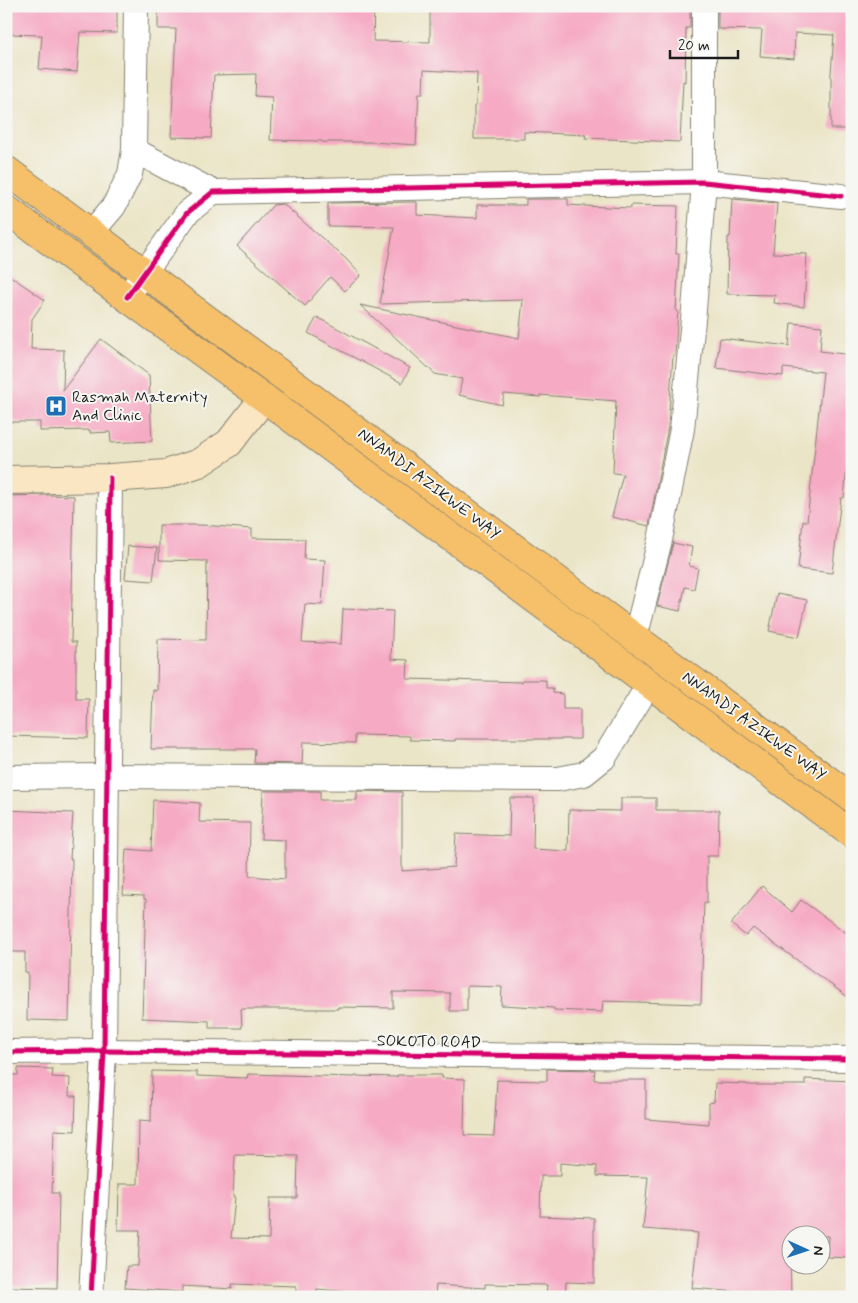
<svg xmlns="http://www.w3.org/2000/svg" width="858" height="1303" font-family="Mynerve,sans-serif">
<rect width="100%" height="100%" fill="#f6f6f2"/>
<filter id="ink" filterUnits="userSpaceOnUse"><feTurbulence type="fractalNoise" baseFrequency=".02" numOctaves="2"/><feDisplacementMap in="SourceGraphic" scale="10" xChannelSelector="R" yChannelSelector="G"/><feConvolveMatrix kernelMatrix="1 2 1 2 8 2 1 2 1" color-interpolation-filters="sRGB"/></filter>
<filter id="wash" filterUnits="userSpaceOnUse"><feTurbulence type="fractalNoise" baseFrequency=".0096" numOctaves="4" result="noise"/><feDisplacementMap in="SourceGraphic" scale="20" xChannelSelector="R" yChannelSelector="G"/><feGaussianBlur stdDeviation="1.12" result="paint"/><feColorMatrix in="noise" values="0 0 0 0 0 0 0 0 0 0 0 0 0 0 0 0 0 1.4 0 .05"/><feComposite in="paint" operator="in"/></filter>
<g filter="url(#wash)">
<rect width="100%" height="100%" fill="#ebe5c7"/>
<g id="blocks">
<g fill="#f6aac4" fill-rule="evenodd">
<path d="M6,6H117V33L80,32L77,72L39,69L42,35L6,34Z"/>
<path d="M158,6H374L373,41L430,42V6H690V28H686L685,82L683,81L680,142L585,138L586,135L524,132V139H474V106H476L477,73L424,70L423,93H419L416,145L372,142H322V141L270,140L272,97L255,96L256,74L214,75L211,138L171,137L176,29H158Z"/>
<path d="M718,6H852V129H831V73L834,35L795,33L794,59L760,56L762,30L718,29Z"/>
<path d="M526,199H568V205L585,206L631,208V205L678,206L676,254H679L676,311H678L675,355H673L668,427L649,526L612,517L623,474L613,473L616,401L540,395V397L504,394L502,405L459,395L462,379L435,374L360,305L519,338L523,300L380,304L394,227L328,226V203L417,202V215L477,218V205H526Z"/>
<path d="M732,199L777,203L773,253L807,254L804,307L774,303L775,295L727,294L728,237H730Z"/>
<path d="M283,204L346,259L361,275L345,291L330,277L305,306L237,246L273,205Z"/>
<path d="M6,273L45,300L32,319L31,349L64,350L63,390L101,339L149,375L152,441L111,443L110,432L90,433V430L40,431V422H6Z"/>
<path d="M317,317L410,368L402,383L308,333Z"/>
<path d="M791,323L822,326L820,351L852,355V433H850L844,498H841L832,573L798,569L803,521H807L823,372L783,368V376L716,368L720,338L789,346Z"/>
<path d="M50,495L74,496L71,642H76V699H89L88,738L6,736V496Z"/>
<path d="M159,525H202L252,529V538L305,539L304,559L325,560L322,605L305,604L302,642L341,644L343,609L393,611L391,659L408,660L407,679L522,682V680H546V688H553V693L563,694V709H580V739H455V741L410,740V736L355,735V743L303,742L302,764L254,763L255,749H151L153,690L157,691L158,639L206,640L207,561L159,560Z"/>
<path d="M673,543L692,547L689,566L698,568L694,589L685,587L680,611L657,606Z"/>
<path d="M128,546L157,548L153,581L125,579Z"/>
<path d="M777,594L807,600L799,637L769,631Z"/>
<path d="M263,791H320V800H357V791L402,792V871L454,867L456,834L509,836L510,798H534L533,849L568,851L569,810L621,811V798H656V810H719L718,856H707V904L704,902L701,1004L603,1001L602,1012L554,1010V1008L501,1005L502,987L467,986V1011H450V993L393,992V1008L338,1007V1009H241L242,1028H209V1021L142,1018L146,899H144V896L123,895L126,849L151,851L153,800L200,803L199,822L250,823L249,876L285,879V840L261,839Z"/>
<path d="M6,810L73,813L70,859H72L69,1021L27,1020L28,972H25V952H6Z"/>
<path d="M762,886L792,912L801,900L852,937V1000L753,928L746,936L731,924Z"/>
<path d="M18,1068L53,1069L52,1077L70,1078L69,1096H76L75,1131L54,1130L52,1193H59L57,1288L6,1287V1075H18Z"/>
<path d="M547,1069L595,1070L594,1080H646V1119L709,1124V1103L714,1102L715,1083L747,1084V1085H805V1079L852,1081V1258L827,1257L828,1236H790L791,1297H749V1293L692,1288L698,1233L643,1229L648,1177L597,1176V1166L560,1163V1176H541L540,1216L594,1218V1283L566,1282L565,1297H546L547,1285L485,1284V1288L436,1285L435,1297H402L317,1289V1297H296V1286L232,1284V1289L182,1286V1292L125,1288L127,1266H138L140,1230H118L119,1184H138L139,1121L151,1122L152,1071L197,1072V1076L247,1078L248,1074L355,1077V1076L397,1077V1075H442V1078L465,1079L464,1135L494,1136L497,1080L547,1081ZM235,1155L298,1156L297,1198H270L269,1239L231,1238L235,1197H233Z"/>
</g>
</g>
</g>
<g filter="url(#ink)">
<use href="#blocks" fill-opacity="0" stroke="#848072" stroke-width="1"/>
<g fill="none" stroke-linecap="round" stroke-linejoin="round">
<g stroke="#848072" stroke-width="26">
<g id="street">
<path d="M134,150L213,192"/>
<path d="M91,233L114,206L130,174L134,150L136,6"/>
<path d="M127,297L187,213L213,192L704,182L841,196"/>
<path d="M635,638L660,540L682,429L694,310L704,182V6"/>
<path d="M6,777L106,776L558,779L584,774L604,758L649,684"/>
<path d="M6,1052L104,1051L852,1059"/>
<path d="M91,1297L104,1051L110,478"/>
</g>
</g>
<g stroke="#848072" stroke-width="30">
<path id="secondary" d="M6,480L110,478L166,474L199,463L229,443L264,398"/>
</g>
<g stroke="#848072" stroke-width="30">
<g id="highway">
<path d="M6,170C288,379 569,590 852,798"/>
<path d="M6,209L264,398L852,834"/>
</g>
</g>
<use href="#street" stroke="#fff" stroke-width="24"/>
<use href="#secondary" stroke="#fbe6c4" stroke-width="28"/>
<use href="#highway" stroke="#f6c06b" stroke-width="28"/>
<g stroke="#f6f6f2" stroke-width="8">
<g id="cycleway">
<path d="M127,297L187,213L213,192L704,182L841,196"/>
<path d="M6,1052L104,1051L852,1059"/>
<path d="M91,1297L104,1051L110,478"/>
</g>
</g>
<use href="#cycleway" stroke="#d6006c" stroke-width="5"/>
</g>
</g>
<defs>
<g id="hospital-square" transform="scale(1.125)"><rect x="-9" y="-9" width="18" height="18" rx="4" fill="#1f6fb2" stroke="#f6f6f2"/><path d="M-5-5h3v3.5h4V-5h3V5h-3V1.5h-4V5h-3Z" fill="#fff"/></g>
</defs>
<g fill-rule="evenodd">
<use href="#hospital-square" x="56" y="406"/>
</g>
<g text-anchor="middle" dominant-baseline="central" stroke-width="4" stroke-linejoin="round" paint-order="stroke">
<g font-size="16" fill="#1c1c1c" stroke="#f6f6f2" text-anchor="start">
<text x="72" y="397">Rasmah Maternity<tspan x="72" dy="18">And Clinic</tspan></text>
</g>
<g font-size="16" fill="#1c1c1c" stroke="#f6f6f2">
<text transform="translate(429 484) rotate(37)">NNAMDI AZIKWE WAY</text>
<text transform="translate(754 726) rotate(36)">NNAMDI AZIKWE WAY</text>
<text transform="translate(429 1042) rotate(1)">SOKOTO ROAD</text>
</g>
</g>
<rect width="858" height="1303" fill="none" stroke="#f6f6f2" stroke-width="25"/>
<g transform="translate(806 1250) rotate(93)"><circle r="24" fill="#f6f6f2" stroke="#9f9f9c"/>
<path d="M0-4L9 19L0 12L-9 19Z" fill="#1f6fb2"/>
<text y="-8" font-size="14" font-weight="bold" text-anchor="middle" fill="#1c1c1c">N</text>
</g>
<path d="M670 50v8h68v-8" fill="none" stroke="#1c1c1c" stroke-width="2.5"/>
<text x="678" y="50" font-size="15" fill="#1c1c1c" stroke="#f6f6f2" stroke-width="4" paint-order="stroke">20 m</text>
</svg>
